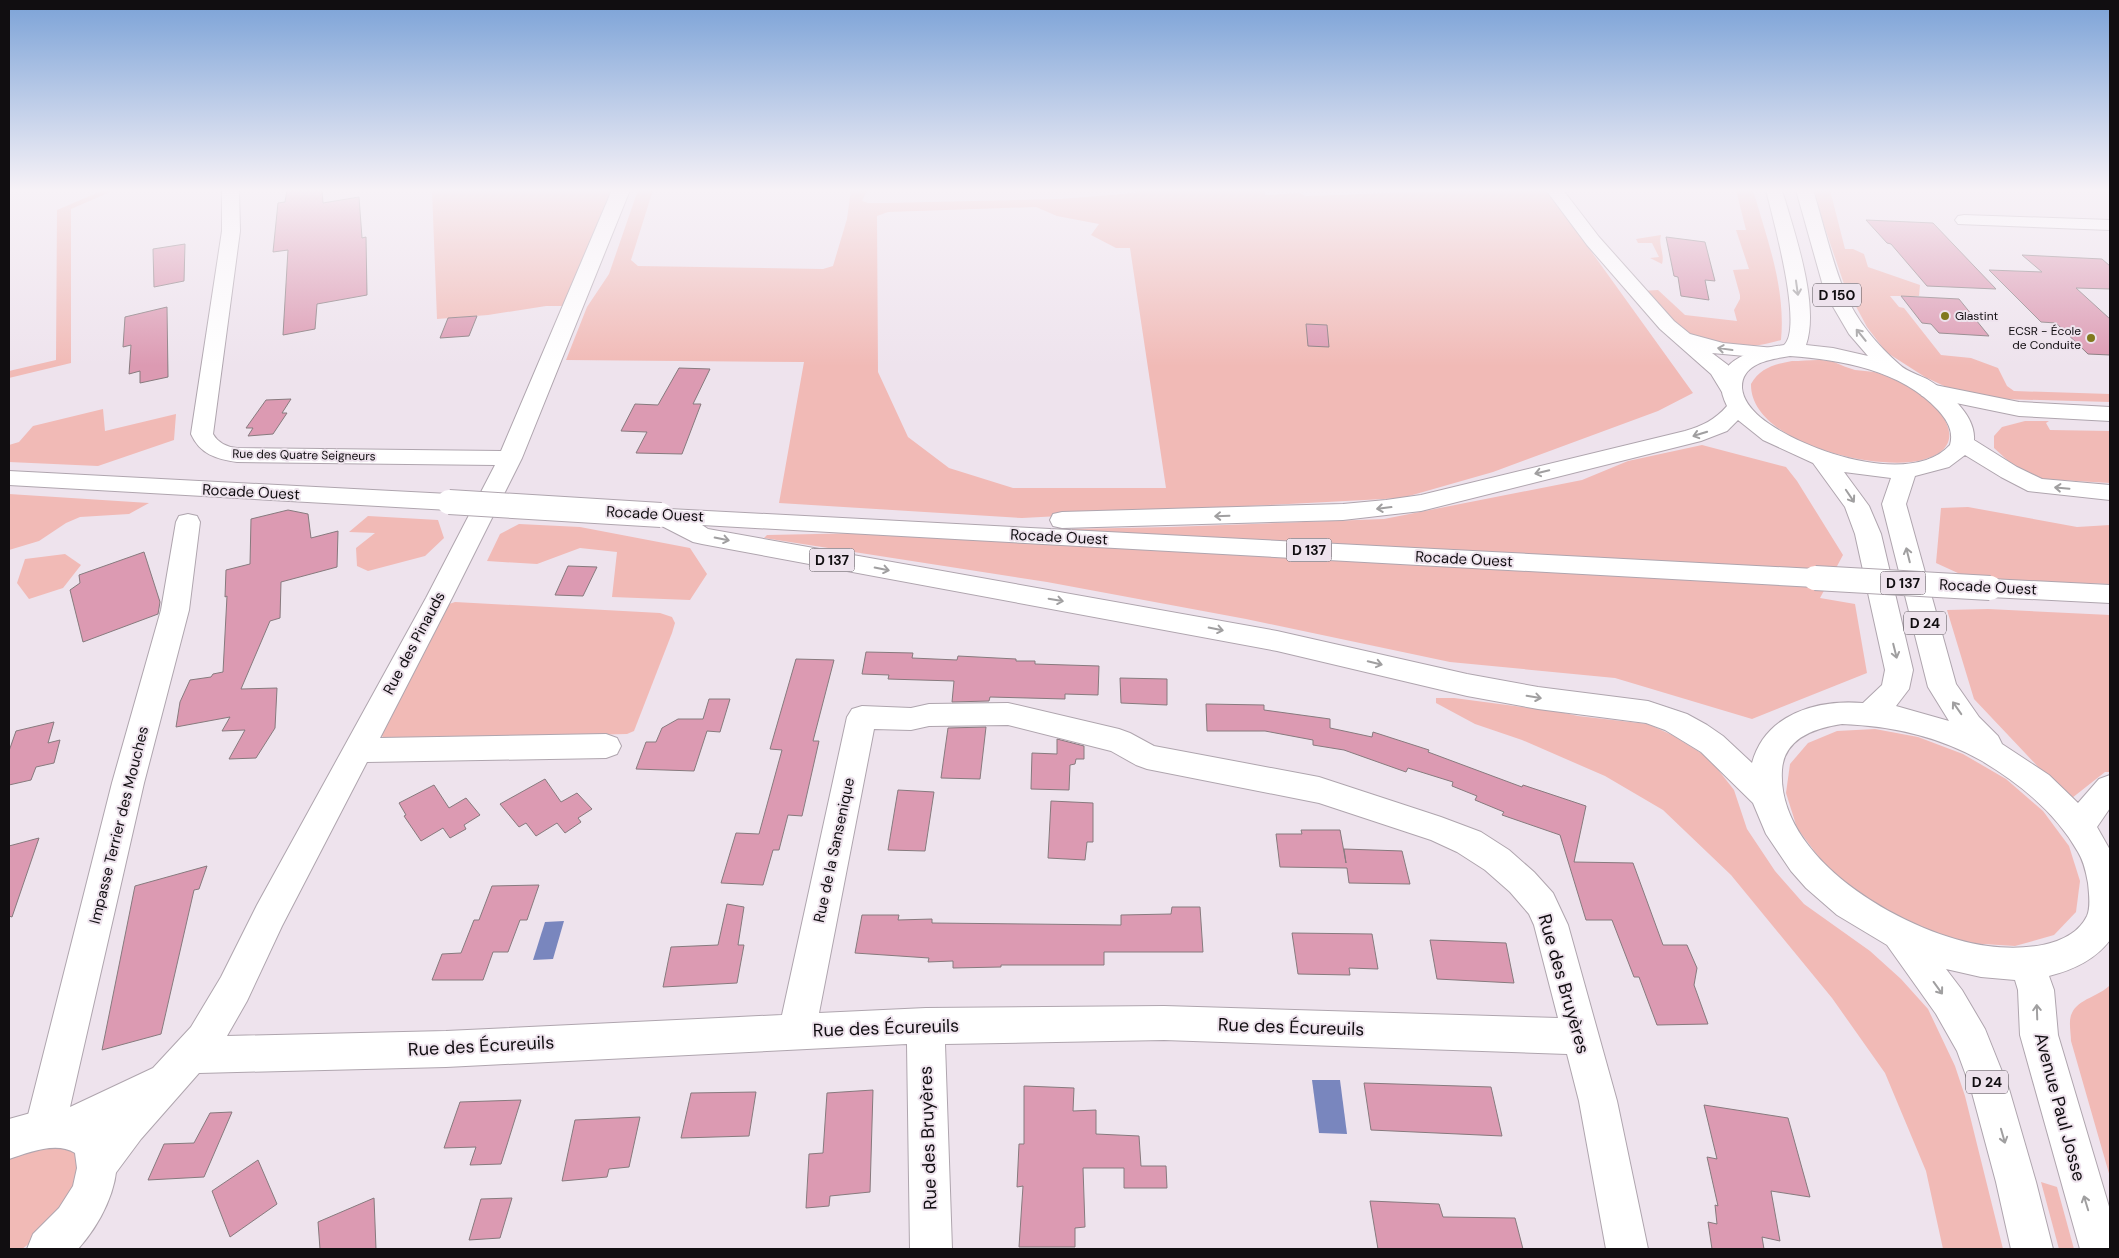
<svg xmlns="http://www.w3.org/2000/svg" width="2119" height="1258" font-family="'DM Sans',sans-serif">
<rect width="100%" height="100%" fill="#eee3ed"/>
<g fill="#f1bab6" fill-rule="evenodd">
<path d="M104,190H115L71,209V363L9,378V371L56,360L57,210Z"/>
<path d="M432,190H613L564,306H546L488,315L437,319Z"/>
<path d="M638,190H653L631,260L638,266L823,269L833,266L847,219L851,190H867L862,201L868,203H886L1061,199L1135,193V190H1264L1265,195L1300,193L1306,196L1476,190H1547L1693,393L1658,411L1493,472L1402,498L1022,518L779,503L804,362L566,360L587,307L609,274ZM1036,207L1057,216L1099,224L1091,235L1116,248H1130L1166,488H1013L949,468L908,437L878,372L877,216L888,212Z"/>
<path d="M1736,190H1753C1767,239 1786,288 1781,340C1757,348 1715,351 1694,337C1674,324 1658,306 1641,291L1658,290L1685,315L1737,321L1734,310L1740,299V295L1733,270L1749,269L1736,230H1746Z"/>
<path d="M1812,190H1830L1845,249H1853L1864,254L1868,267L1920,285L1919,296H1890L1899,307L1904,308L1941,355L1971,358L1998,368L2007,386L2014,391L2110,394V402L2000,399L1961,394L1925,377L1886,352L1867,327L1844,284Z"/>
<path d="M1661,235C1658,245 1665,254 1662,264L1650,258L1659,257L1652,243H1638L1636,239Z"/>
<path d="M1792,361C1805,361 1822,358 1834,362C1841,365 1848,368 1855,370C1862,371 1868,371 1874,372C1890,376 1908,386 1921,395C1949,414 1967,449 1922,460C1877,472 1750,443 1751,384C1760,368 1775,364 1792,361Z"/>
<path d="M103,409L105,431L176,414L174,440L98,466L9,462V445L19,442L33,426Z"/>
<path d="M2025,421H2049L2046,423L2050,430L2110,431V483L2042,479L2017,469L1994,448V436L2002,427Z"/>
<path d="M1702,445L1786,467L1797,481L1843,555L1820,598L1855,604L1867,673L1752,719L1615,678L1450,662L1246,619L1047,582L764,538L767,535L1171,527L1384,519L1582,480L1628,461Z"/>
<path d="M9,494L149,503L129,514L80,517L66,523L39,541L9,550Z"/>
<path d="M1968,507L2077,527L2110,525V584L1971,579L1936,563L1941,508Z"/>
<path d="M368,516L438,520L444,538L425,556L368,571L357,566L356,548L375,533L349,532Z"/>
<path d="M519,524L580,527L690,548L707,574L690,600L612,597L617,552L580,548L537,564L487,561L500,534Z"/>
<path d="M65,554L81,565L63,588L29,599L17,583L25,559Z"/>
<path d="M455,602L660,613L672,617L675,623L672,633L634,731L627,734L386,740L380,734L446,605Z"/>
<path d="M1988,609L2110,615V772H2105L2072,798L2044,773L1974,699L1947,610Z"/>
<path d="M1436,698H1454L1560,712L1578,716L1648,724L1672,735L1709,758L1734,790L1747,829L1775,871L1804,904L1870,951L1901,979L1928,1009L1955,1066L1965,1096L2003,1249H1943L1926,1171L1885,1073L1832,998L1731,875L1663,810L1605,776L1522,740L1475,724L1436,703Z"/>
<path d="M1875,729L1918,737L1963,754L2006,779L2043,811L2069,846L2080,881L2076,912L2054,935L2015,946L1967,943L1914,926L1864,899L1824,864L1797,828L1786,793L1790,764L1808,743L1837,731Z"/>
<path d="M2110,985V1177L2071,1041C2071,1033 2068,1020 2072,1013C2078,999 2100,996 2110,985Z"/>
<path d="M69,1146L78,1157L76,1192L46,1231L22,1249H9V1153Z"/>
<path d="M2041,1182L2057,1187L2074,1249H2059Z"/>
</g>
<g fill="#7986be">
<path d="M564,921L553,959L533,960L545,922Z"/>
<path d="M1312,1080H1340L1347,1134L1319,1133Z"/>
</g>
<g fill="#dc9ab2" stroke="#877a7e">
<path d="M287,190H322L323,203L359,197L362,238L366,237L367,295L317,304L315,329L283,335L288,250L273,252L278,203L285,202Z"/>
<path d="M1866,220L1933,223L1996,289L1927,286L1891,244L1887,243Z"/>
<path d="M1666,237L1705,242L1715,281L1705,280L1709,300L1681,296L1678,277L1674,276Z"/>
<path d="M185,244L184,281L154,287L153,249Z"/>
<path d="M2022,255L2102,259L2110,266V289L2076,288L2110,319V355L2088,354L2056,323L2041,322L1989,270L2042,272Z"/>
<path d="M1901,296L1959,299L1989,336L1939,333L1931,324L1922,323Z"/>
<path d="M167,307L168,377L140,383V371L129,374L131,345L123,347L125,317Z"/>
<path d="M477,316L469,336L440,338L448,318Z"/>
<path d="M1306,324L1327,325L1329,347L1308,346Z"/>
<path d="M679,368L710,369L693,404H701L682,454L636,453L647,432L621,431L635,404L658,405Z"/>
<path d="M291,399L282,413H287L273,434L248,436L253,428H246L266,400Z"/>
<path d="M288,510L308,514L311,538L338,531L337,567L281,582L280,618L270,621L241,689L277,688L275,728L256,758L229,759L245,730L222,731L230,717L176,727L180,702L190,680L211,677L213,674L223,672L227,596L225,597L226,570L250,564L251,519Z"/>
<path d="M144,552L160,602L158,614L83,642L70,590L80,583L79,575Z"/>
<path d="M568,566L597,567L583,596L555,595Z"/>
<path d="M866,652L913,653L912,658L957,660L958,656L1016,659V661H1035V664L1099,666L1098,695L1065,694V699L990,697L989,701L952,702L954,681L888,679L889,675L862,674Z"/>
<path d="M796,659L834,660L813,741H819L802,816L788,815L779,850H773L763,885L721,883L736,833L759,834L782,750L770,749Z"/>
<path d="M1120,678L1167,679V705L1121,703Z"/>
<path d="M709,699H730L720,732L707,731L694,771L636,769L646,742H656L662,728L678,719H703Z"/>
<path d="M1206,704L1264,705V710L1330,719V728L1372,737L1373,732L1429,750L1428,752L1522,787L1523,785L1586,806L1574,862L1633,863L1663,945H1687L1697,968L1694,985L1708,1024L1657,1025L1639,977H1634L1612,920H1586L1560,835L1502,815L1504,812L1475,800L1477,796L1452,786L1453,782L1408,768L1406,772L1344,750L1313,745V740L1265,731H1207Z"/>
<path d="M54,722L48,743L60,740L54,763L36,767L31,780L9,785V751L16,731Z"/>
<path d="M986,727L980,779L941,778L948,728Z"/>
<path d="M1057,739L1084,746V759H1076L1075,764L1070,765L1069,790L1031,789L1032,753L1057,754Z"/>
<path d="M545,779L561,802L577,793L592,809L578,818L581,822L565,833L557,823L536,836L526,823L519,827L500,804Z"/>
<path d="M434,785L449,808L466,798L480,815L464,825L466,829L450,838L443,828L421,841L404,816L406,815L399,803Z"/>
<path d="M898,790L934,792L925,851L888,850Z"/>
<path d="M1051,801L1093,803V842H1087L1085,860L1048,858Z"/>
<path d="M1301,830H1340L1346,863L1344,849L1402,851L1410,884L1349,883L1347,868L1280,867L1276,834H1302Z"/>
<path d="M39,838L12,917L9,916V846Z"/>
<path d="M207,866L199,889L194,890L161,1034L102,1050L135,886Z"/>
<path d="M539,885L527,920H520L508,952H493L483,980H432L442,954L461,953L474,920H479L492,886Z"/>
<path d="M727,904L744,907L738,945H744L737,983L663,987L671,947L718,945Z"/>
<path d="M1172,907H1200L1203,952H1104V965H1001V967L953,968V961L928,962L929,958L855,953L862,915H899L898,920L932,919V923L1121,925V915L1171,914Z"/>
<path d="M1292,933L1372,934L1378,969L1349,968L1350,975L1298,974Z"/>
<path d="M1430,940L1506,943L1514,983L1437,979Z"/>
<path d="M1364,1083L1491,1087L1502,1136L1371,1130Z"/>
<path d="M1024,1086L1074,1088L1073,1111L1096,1110V1134L1139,1136L1141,1166H1166L1167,1188H1124V1168H1083L1085,1227L1075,1228V1247H1019L1023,1186L1017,1187L1019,1144H1024Z"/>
<path d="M873,1090L870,1192L830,1196L829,1206L806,1208L809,1154L823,1153L827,1093Z"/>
<path d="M756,1092L749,1136L681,1138L691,1093Z"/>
<path d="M521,1100L501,1164L470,1165L476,1147L444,1148L460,1102Z"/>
<path d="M1704,1105L1788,1118L1810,1197L1771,1191L1780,1241L1762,1237L1764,1249H1712L1708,1222L1717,1224L1715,1205L1718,1206L1707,1157L1717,1159Z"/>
<path d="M232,1112L204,1177L148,1180L164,1144L194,1143L210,1113Z"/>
<path d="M640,1117L629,1167L609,1169L607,1177L562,1181L575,1120Z"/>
<path d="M258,1160L277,1204L230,1237L212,1191Z"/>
<path d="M374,1198L376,1249H320L318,1222Z"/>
<path d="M512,1198L500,1238L469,1240L481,1199Z"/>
<path d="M1370,1201L1439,1204L1443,1217L1515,1218L1523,1249H1378Z"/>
</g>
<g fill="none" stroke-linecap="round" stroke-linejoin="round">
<g stroke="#afa5ae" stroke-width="2">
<g id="minor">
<path d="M222,190H239L240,231L213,434C218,443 227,447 237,448L501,451L612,190H630L522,458L452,598L380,738L606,734L617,738L621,746L617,754L606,758L367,762L282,926L247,1001L227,1036L446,1031L782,1015L847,717L852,709L862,706L911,708L929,704L1008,703L1119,729L1130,733L1154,746L1319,777L1441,817L1481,832L1509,850L1534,872L1553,893L1568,925L1617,1101L1648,1249H1606L1579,1101L1567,1054L1164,1040L945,1044L952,1249H910L907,1044L446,1067L199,1073L141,1139L112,1178L98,1184L84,1178L78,1164L84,1150L94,1136L67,1148L55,1143L45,1147L31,1141L25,1127L112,783L161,610L176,522L179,516L188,514L197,516L200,522L189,610L144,783L70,1107L153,1068L191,1027L221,977L257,905L426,598L495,465L237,462C216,459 200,454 191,434L222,231ZM1008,725L1111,751L1136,765L1147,769L1319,803L1431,840L1457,852L1485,870L1510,892L1529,914L1534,925L1558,1018L1164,1006L926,1008L819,1013L874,729L911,730L929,726Z"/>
<path d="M1546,190H1563L1599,237L1674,321L1690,334L1723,343L1774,348L1777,352L1774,356L1767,358L1712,353L1728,365L1741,387L1738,392L1730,394L1722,392L1711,374L1660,329L1587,245Z"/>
<path d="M1964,215L2110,220V230L1958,224L1955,220L1958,216Z"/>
<path d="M1930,384L2019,402L2110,407V421L2019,416L1922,396L1919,391L1922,386Z"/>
</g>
</g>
<g stroke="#afa5ae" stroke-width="2">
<g id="major">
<path d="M1766,190H1782C1794,231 1820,305 1806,345L1833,348L1868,356L1849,334L1825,293L1796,190H1813C1823,222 1832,262 1845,293C1856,320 1878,346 1900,365C1906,371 1919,375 1927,379C1947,391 1976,415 1974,440L2017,467L2042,479L2110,485V500L2028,491L2001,477L1965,455L1949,467L1915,476L1906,504L1956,684L1979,717L1998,736L2002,744L2049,775L2078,803L2099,779L2110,775V808L2097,827L2110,850V940C2095,960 2073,970 2049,976L2054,990L2058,1035L2110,1210V1249H2080L2020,1035L2018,990L2015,980L1981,977L1946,969L1962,990L1985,1029L2009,1089L2036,1182L2053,1249H2011L1996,1182L1971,1089L1957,1051L1936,1014L1887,945L1837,915L1806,888L1791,871L1766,834L1753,803L1701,752L1665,730L1646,723L1538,709L1467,696L1277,651L702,544L693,542L652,521L649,515L652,509L661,507L669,509L1815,569L1824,572L1828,578L1824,584L1815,587L702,525L708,529L1277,631L1467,674L1538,687L1648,701L1687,714L1707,725L1723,736L1752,763C1765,714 1817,699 1863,703L1882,685L1885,670L1855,534L1845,507L1813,463L1763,440L1738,420L1727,431L1701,441L1421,511L1343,520L1062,528L1053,526L1050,520L1053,514L1062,512L1343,504L1386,500L1421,495L1685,431C1702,426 1715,420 1727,406C1705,362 1749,350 1784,345C1804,328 1772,215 1766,190ZM1790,356C1842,360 1901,370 1938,410C1947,420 1954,431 1950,445C1910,489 1798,449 1760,417C1751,409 1743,400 1742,388C1741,363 1771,359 1790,356ZM1844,472L1891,478L1882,504L1928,687L1949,721L1896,706L1909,689L1913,670L1881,534L1869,506ZM1842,724C1892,726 1938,736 1982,761C2019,783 2057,814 2078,852C2084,862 2086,872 2088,883C2089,893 2091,907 2087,916C2071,949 2018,950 1988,946C1910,936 1776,861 1782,770C1784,738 1815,728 1842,724Z"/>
<path d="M9,471L449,494L458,497L461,502L458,507L449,510L9,485Z"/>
<path d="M1990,579L2110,585V603L1990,597L1981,594L1977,588L1981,582Z"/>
<path d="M45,1109C145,1106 125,1197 78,1249H27L33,1234L59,1208L73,1186L77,1168L75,1153C56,1141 28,1153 9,1159V1119Z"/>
</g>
</g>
<use href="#minor" fill="#fff" fill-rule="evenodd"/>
<use href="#major" fill="#fff" fill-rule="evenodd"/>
<g stroke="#afa5ae" stroke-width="26" stroke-linecap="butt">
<g id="major-bridge">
<path d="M449,502L661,515"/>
<path d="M1815,578L1990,588"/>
</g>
</g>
<use href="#major-bridge" stroke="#fff" stroke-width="24"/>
</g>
<defs><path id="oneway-shaft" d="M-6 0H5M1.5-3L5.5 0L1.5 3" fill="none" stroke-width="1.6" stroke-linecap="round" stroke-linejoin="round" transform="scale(1.25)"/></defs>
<g stroke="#a09fa0">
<use href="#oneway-shaft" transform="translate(1797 288) rotate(82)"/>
<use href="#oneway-shaft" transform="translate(1861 335) rotate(-129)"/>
<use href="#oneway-shaft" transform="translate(1725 349) rotate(-172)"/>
<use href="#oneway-shaft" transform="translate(1700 434) rotate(163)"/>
<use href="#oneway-shaft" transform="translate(1542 472) rotate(166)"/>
<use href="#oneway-shaft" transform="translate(2062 488) rotate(-175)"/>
<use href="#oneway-shaft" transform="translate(1850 496) rotate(56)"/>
<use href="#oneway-shaft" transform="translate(1384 508) rotate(173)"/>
<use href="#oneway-shaft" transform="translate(1222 516) rotate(178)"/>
<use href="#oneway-shaft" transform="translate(722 539) rotate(11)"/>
<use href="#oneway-shaft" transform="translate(1908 555) rotate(-104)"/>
<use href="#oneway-shaft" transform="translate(882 569) rotate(11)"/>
<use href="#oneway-shaft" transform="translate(1056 600) rotate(10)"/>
<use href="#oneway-shaft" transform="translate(1216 629) rotate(11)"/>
<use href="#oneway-shaft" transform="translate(1895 651) rotate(76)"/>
<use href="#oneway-shaft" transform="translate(1375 663) rotate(14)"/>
<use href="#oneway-shaft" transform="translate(1534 697) rotate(9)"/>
<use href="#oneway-shaft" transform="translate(1957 708) rotate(-125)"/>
<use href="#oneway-shaft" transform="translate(1938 988) rotate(54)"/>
<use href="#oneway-shaft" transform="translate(2037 1012) rotate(-92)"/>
<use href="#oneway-shaft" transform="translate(2003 1136) rotate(74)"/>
<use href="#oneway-shaft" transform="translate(2086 1203) rotate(-107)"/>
</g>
<linearGradient id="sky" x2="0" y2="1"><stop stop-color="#7ba2d7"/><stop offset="0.52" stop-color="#f7f2f7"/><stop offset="1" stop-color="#f7f2f7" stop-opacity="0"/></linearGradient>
<rect width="2119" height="366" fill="url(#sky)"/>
<g fill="#80791e" stroke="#eee3ed" stroke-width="2">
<circle cx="1945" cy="316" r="5"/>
<circle cx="2091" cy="338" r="5"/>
</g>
<g text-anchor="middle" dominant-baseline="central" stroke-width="4" stroke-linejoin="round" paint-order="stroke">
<g font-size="12" fill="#110e11" stroke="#eee3ed" text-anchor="start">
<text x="1955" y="316">Glastint</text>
<text x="2081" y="331" text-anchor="end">ECSR - École<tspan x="2081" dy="14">de Conduite</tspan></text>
</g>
<g font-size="12" fill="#110e11" stroke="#eee3ed">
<text transform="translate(304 455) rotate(1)">Rue des Quatre Seigneurs</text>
</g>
<g fill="#eee3ed" stroke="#534e53" stroke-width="1">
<rect x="1813" y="283.5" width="48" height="23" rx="4"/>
<rect x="1286.5" y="538.5" width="45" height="23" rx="4"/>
<rect x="809.5" y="548.5" width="45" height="23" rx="4"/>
<rect x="1880.5" y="571.5" width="45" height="23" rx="4"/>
<rect x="1904" y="611.5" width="42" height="23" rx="4"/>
<rect x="1966" y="1070.5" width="42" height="23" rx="4"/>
</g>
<g font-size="14" font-weight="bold" fill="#110e11">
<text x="1837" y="295">D 150</text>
<text x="1309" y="550">D 137</text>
<text x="832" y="560">D 137</text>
<text x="1903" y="583">D 137</text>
<text x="1925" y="623">D 24</text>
<text x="1987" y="1082">D 24</text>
</g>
<g font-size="15" fill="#110e11" stroke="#eee3ed">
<text transform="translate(251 492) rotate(3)">Rocade Ouest</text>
<text transform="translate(655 514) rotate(3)">Rocade Ouest</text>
<text transform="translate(1059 537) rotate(3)">Rocade Ouest</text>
<text transform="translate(1464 559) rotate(3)">Rocade Ouest</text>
<text transform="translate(1988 587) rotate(3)">Rocade Ouest</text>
<text transform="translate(414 643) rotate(-62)">Rue des Pinauds</text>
<text transform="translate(119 825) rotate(-76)">Impasse Terrier des Mouches</text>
<text transform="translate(834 850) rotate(-78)">Rue de la Sansenique</text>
</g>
<g font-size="18" fill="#110e11" stroke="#eee3ed">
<text transform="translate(1564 984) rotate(74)">Rue des Bruyères</text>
<text transform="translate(1291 1027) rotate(2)">Rue des Écureuils</text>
<text transform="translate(886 1028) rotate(-2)">Rue des Écureuils</text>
<text transform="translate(481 1046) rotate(-3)">Rue des Écureuils</text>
<text transform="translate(2060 1107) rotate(75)">Avenue Paul Josse</text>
<text transform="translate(928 1138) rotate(-92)">Rue des Bruyères</text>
</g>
</g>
<rect width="2119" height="1258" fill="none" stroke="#110e11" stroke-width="20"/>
</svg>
